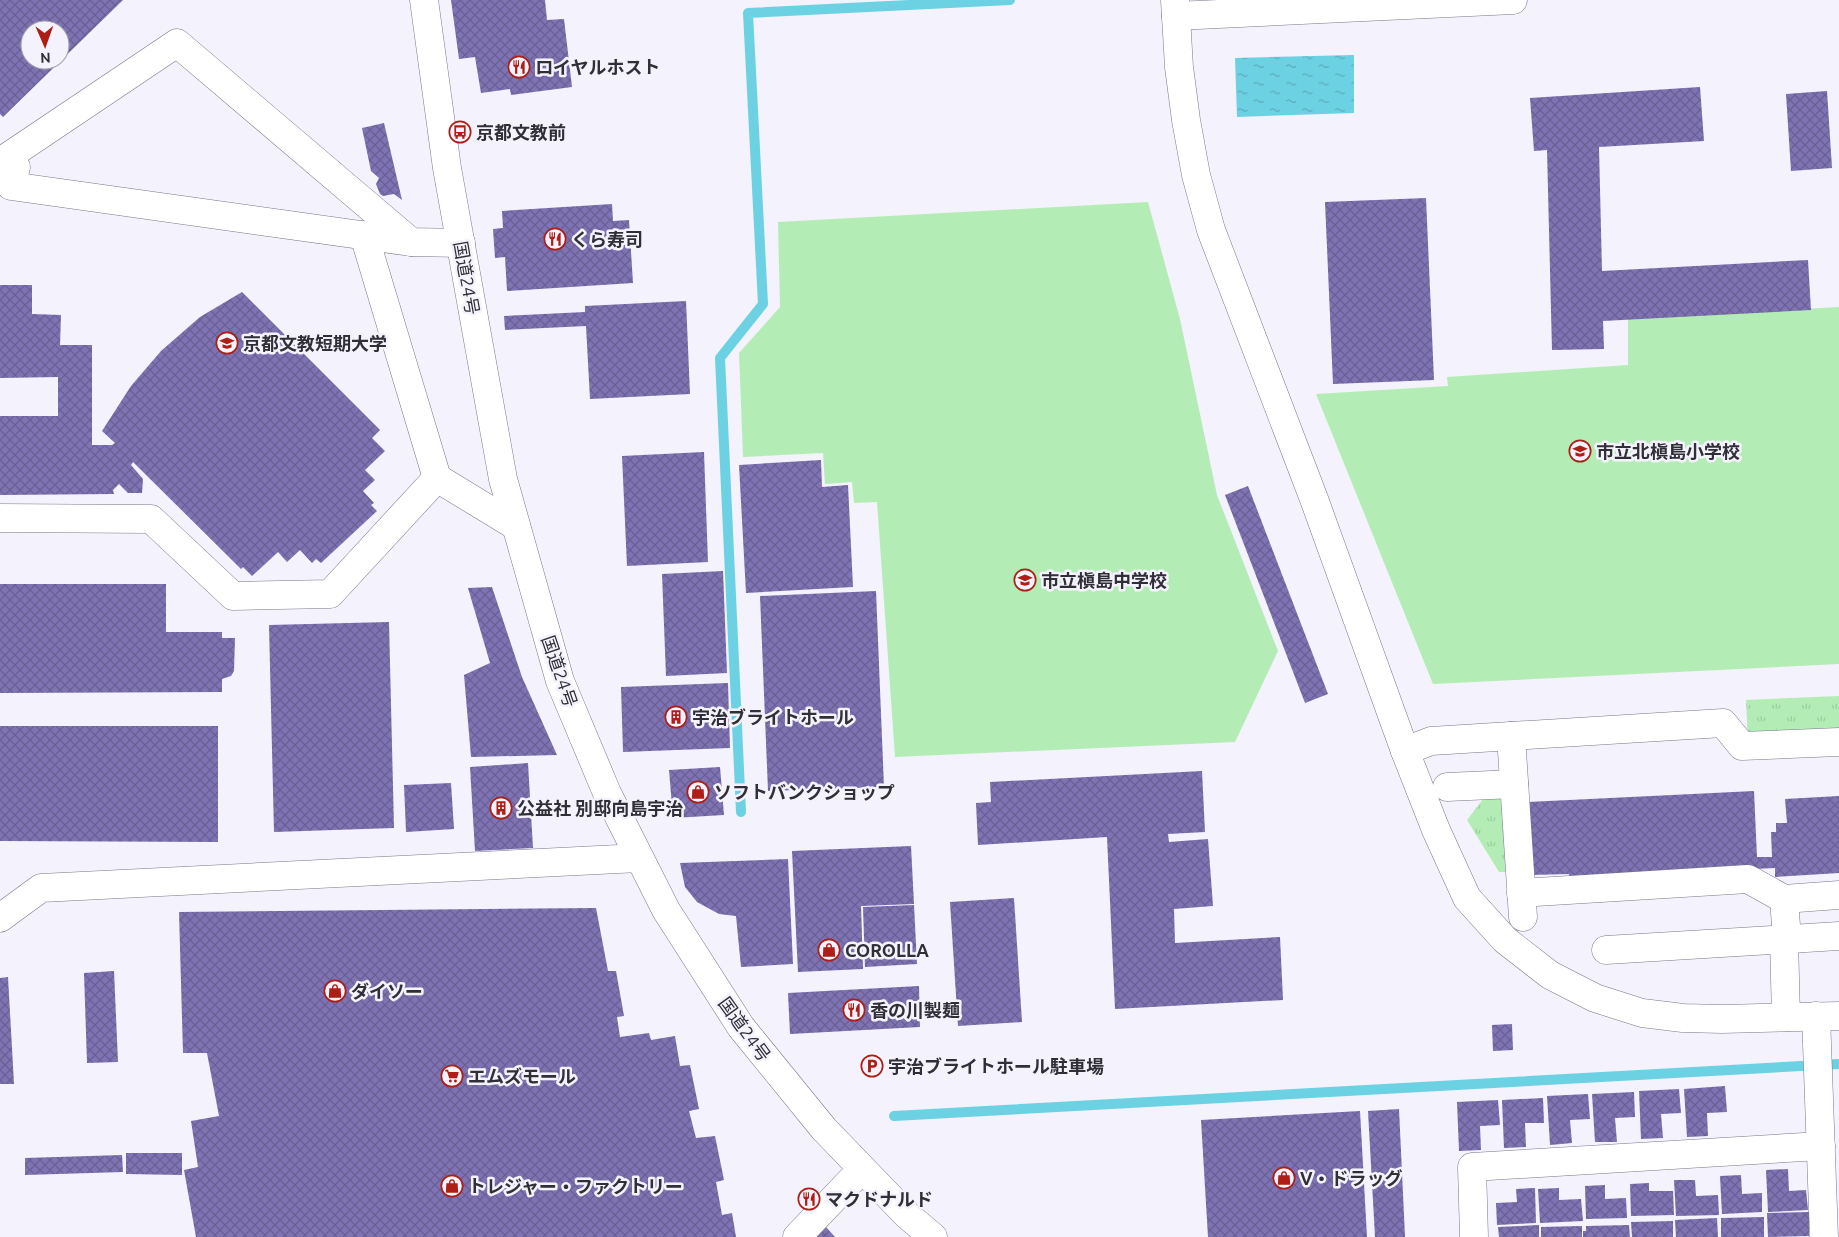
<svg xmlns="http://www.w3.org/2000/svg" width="1839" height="1237" font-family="Ubuntu,'Noto Sans JP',sans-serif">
<defs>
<pattern id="park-tufts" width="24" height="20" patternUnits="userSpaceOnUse" patternTransform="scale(1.25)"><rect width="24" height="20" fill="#b3edb5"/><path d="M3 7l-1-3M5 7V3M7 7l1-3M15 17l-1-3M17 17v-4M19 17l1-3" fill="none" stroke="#9acc9c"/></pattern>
<pattern id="water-ripples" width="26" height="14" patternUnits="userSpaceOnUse" patternTransform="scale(1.25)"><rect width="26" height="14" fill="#6cd2e3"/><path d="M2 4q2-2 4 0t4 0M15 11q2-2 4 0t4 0" fill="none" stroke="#59abb9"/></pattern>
<pattern id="building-cross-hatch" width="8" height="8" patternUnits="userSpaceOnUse" patternTransform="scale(1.25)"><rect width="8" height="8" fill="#7f73b4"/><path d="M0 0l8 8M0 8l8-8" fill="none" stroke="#685f93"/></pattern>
</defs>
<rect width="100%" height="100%" fill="#f4f2fc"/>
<g fill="url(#park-tufts)">
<path d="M1839,696V736L1748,741L1746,700Z"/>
<path d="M1505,798L1511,872H1499L1467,820L1483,799Z"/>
</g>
<g fill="#b3edb5">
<path d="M1148,202L1180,319L1217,495L1278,651L1235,742L895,757L877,502L854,503L852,482L825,484L823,453L743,457L739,353L780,307L778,222Z"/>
<path d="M1839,307V664L1433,684L1316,394L1448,386L1447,377L1628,365V319Z"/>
</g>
<path fill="url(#water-ripples)" d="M1354,55V113L1237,117L1235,58Z"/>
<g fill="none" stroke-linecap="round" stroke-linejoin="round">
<g stroke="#6cd2e3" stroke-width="10">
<path d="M741,812L720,358L763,304L748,13L1010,0"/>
<path d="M894,1116L1839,1064"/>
</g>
</g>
<g fill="url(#building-cross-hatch)" fill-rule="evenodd">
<path d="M0,0H123L3,117L0,114ZM30,30H60V60H30Z"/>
<path d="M451,0H545L547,20L564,19L572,87L511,95L510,89L481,93L475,57L459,59Z"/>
<path d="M1700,87L1704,141L1599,147L1602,271L1808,260L1811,310L1603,321L1604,349L1552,350L1547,150L1534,151L1530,98Z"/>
<path d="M1827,91L1832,168L1791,171L1786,94Z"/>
<path d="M384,123L402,200L394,194L383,196L380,194L376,184L379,178L371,171L362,128Z"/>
<path d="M1426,198L1434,380L1333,384L1325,202Z"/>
<path d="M612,204L613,221L629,220L633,283L507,291L505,257L495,258L493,229L503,228L502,211Z"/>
<path d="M0,285H32V314L61,315L60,345H92V445H112L115,443L102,431L131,386L161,351L200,317L242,292L380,430L372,438L385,451L365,470L375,480L363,491L374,503L371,505L377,511L321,563L316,559L312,563L300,550L287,562L278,552L252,576L243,567L241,569L133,462L131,465L143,479L142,493H128L119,484L113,490L114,494L0,495V416H58V377L0,378Z"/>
<path d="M686,301L690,394L590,399L586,326L505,330L504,316L585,312V306Z"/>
<path d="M704,452L708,562L627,566L622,456Z"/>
<path d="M821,460L822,487L848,485L853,587L746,593L739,465Z"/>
<path d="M1248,486L1328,694L1305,703L1225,495Z"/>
<path d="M723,571L727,673L666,676L662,574Z"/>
<path d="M0,584H166V632H222V638H235L234,671L231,676L222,679V692L0,693Z"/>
<path d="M492,587L522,677L557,755L471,757L464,675L490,663L468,588Z"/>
<path d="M876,591L884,787L768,791L760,596Z"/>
<path d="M389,622L394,828L274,832L269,625Z"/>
<path d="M728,683L730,748L623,752L621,687Z"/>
<path d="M0,726H218V842L0,841Z"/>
<path d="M528,763L533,848L475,851L470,767Z"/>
<path d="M720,767L724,815L673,818L669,770Z"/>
<path d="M1202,771L1205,832L1168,834L1169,842L1208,839L1213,906L1174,909L1175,943L1280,937L1283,1000L1115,1009L1107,837L978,845L976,803L991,802L990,782Z"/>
<path d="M451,783L454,829L406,832L404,785Z"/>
<path d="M1754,791L1757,857H1772L1771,832H1776V823H1787L1785,799L1839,796V873L1775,877V868L1569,878V874L1531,875L1528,802Z"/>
<path d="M911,846L914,904L861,906L863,969L798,972L792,851Z"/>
<path d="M788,859L793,964L741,967L736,916L719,914L697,902L685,887L680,863Z"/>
<path d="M1014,898L1022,1022L958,1026L950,902Z"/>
<path d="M914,905L917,964L865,967L863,907Z"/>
<path d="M596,908L608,971H616L624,1016L617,1017L620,1037L649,1033L651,1040L675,1036L680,1066L690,1065L699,1109L689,1111L696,1138L715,1136L724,1180L716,1182L722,1215L732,1213L736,1237H196L184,1170L198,1167L191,1121L219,1116L207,1053H183L179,912Z"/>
<path d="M114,971L118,1062L87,1063L84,973Z"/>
<path d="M8,977L14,1084H0V978Z"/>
<path d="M919,986L920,1027L790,1034L788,993Z"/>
<path d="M1512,1024L1513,1050L1493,1051L1492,1025Z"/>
<path d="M1725,1086L1727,1112L1707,1113L1708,1136L1687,1137L1684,1089Z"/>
<path d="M1679,1089L1681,1113L1661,1114L1663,1138L1641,1139L1639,1091Z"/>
<path d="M1634,1092L1635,1117L1615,1118L1617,1142H1595L1592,1094Z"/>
<path d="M1588,1094L1590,1119L1570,1120L1572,1143L1550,1145L1547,1096Z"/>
<path d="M1543,1098L1544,1123H1525L1526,1147L1504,1148L1502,1100Z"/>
<path d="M1498,1100L1500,1125L1480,1126L1481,1150L1459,1151L1457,1102Z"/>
<path d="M1399,1109L1405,1237H1375L1368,1111Z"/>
<path d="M1360,1111L1367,1237H1208L1201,1120Z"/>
<path d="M126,1153H182V1175L126,1174Z"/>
<path d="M122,1155L123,1172L25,1175V1158Z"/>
<path d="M1788,1169L1789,1191L1806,1190L1808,1210L1768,1212L1766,1170Z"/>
<path d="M1741,1175L1742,1194L1762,1193V1212L1722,1214L1720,1176Z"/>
<path d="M1674,1180H1695L1696,1196L1718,1195L1719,1215L1676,1216Z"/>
<path d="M1649,1183V1191H1673L1674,1215L1631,1216L1630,1184Z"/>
<path d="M1605,1185V1199L1626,1198L1627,1218L1586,1219L1585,1186Z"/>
<path d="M1535,1188L1536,1223L1497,1225L1496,1203L1517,1202L1516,1189Z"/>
<path d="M1559,1188V1200L1581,1199L1583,1221L1540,1223L1538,1189Z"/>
<path d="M1809,1212V1236L1768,1237L1767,1213Z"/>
<path d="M1764,1217V1237H1721V1218Z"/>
<path d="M1717,1218L1718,1237H1676L1675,1220Z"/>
<path d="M1673,1221V1237H1632L1631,1222Z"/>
<path d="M1539,1225V1237H1499L1498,1227Z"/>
<path d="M1629,1225L1630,1237H1583V1231H1586V1226Z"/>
<path d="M1582,1226V1237H1541V1227Z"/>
<path d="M826,1227L835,1237H815Z"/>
</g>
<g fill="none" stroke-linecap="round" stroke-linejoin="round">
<g stroke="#7b768c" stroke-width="29">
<g id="minor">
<path d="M1175,0L1179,67L1186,120L1196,175L1211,230L1314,499L1405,751L1436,830L1467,898L1505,940L1550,975L1595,998L1642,1013L1683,1018L1722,1019L1839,1016"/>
<path d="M1176,16L1513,0"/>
<path d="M0,162L177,43L411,242L461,243"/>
<path d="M0,165L16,167L11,186L411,242"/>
<path d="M364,235L437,478"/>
<path d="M0,518L151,519L233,596L330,594L437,478L516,526"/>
<path d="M1511,736L1523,917"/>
<path d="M1405,751L1431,741L1723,723L1742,746L1839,742"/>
<path d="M1447,787L1514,784"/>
<path d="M1521,893L1748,879L1784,899"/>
<path d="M0,918L41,888L639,858"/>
<path d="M1787,939L1784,899L1839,895"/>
<path d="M1784,940L1786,1017"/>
<path d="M1606,950L1839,936"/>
<path d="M1816,1016L1824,1237"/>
<path d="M797,1237L862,1169"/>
<path d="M1474,1237L1472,1167L1821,1146"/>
</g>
</g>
<g stroke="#7b768c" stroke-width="29">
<path id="highway" d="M424,0L447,168L503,479L560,681L607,793L666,910L741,1027L824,1129L907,1215L933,1237"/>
</g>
<use href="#minor" stroke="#fff" stroke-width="28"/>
<use href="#highway" stroke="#fff" stroke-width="28"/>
</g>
<defs>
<g id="restaurant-ring" transform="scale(1.125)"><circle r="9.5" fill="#f4f2fc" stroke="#ae1e16" stroke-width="1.5"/><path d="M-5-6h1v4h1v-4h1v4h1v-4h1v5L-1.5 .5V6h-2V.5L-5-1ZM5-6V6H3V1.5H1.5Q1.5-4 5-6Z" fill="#ae1e16"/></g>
<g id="bus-ring" transform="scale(1.125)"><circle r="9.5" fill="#f4f2fc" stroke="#ae1e16" stroke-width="1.5"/><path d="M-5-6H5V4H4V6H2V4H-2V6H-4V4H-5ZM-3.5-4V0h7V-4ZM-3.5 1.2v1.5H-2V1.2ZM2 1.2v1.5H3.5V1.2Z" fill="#ae1e16"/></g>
<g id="university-ring" transform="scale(1.125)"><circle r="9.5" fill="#f4f2fc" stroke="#ae1e16" stroke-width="1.5"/><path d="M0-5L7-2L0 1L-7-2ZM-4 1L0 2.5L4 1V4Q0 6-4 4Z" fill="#ae1e16"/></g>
<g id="school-ring" transform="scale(1.125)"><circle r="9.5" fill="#f4f2fc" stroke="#ae1e16" stroke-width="1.5"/><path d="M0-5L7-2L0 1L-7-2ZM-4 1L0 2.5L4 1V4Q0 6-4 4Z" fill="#ae1e16"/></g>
<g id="building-ring" transform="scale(1.125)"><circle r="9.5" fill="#f4f2fc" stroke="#ae1e16" stroke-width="1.5"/><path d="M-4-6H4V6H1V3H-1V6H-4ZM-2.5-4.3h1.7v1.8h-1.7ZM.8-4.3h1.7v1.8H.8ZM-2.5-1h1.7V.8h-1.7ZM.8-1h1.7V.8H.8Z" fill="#ae1e16"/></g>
<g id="shop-ring" transform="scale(1.125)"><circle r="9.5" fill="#f4f2fc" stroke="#ae1e16" stroke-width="1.5"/><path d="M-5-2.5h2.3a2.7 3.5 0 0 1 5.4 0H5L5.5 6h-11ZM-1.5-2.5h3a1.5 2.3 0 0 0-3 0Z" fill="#ae1e16"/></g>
<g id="parking-ring" transform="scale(1.125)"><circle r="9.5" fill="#f4f2fc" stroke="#ae1e16" stroke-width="1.5"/><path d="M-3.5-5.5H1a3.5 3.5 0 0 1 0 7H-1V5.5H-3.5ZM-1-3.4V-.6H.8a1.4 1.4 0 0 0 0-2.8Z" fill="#ae1e16"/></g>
<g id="supermarket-ring" transform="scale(1.125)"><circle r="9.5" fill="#f4f2fc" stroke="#ae1e16" stroke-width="1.5"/><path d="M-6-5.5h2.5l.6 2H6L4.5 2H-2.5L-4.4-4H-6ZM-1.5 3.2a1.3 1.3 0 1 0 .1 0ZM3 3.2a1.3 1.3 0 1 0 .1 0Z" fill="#ae1e16"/></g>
</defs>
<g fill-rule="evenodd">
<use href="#restaurant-ring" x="519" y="67"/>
<use href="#bus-ring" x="460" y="132"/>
<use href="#restaurant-ring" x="555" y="239"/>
<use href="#university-ring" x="227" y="343"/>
<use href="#school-ring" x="1580" y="451"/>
<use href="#school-ring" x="1025" y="580"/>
<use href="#building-ring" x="676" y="717"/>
<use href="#shop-ring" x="698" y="792"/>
<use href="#building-ring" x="501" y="808"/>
<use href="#shop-ring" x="829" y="950"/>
<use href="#shop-ring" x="335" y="991"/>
<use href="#restaurant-ring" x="854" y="1010"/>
<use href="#parking-ring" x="872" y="1066"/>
<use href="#supermarket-ring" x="452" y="1076"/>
<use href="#shop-ring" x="1284" y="1178"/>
<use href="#shop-ring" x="452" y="1186"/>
<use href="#restaurant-ring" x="809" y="1199"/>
</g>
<g text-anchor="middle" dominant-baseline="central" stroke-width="5" stroke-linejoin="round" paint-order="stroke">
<g font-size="18" font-weight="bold" fill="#302e37" stroke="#f4f2fc" text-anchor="start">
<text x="535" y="67">ロイヤルホスト</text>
<text x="476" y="132">京都文教前</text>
<text x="571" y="239">くら寿司</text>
<text x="243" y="343">京都文教短期大学</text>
<text x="1596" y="451">市立北槇島小学校</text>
<text x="1041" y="580">市立槇島中学校</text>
<text x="692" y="717">宇治ブライトホール</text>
<text x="714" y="792">ソフトバンクショップ</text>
<text x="517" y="808">公益社 別邸向島宇治</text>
<text x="845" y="950">COROLLA</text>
<text x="351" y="991">ダイソー</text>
<text x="870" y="1010">香の川製麺</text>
<text x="888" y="1066">宇治ブライトホール駐車場</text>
<text x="468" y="1076">エムズモール</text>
<text x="1300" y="1178">V・ドラッグ</text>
<text x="468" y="1186">トレジャー・ファクトリー</text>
<text x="825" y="1199">マクドナルド</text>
</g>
<g font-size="18" fill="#302e37" stroke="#f4f2fc">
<text transform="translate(467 278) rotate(80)">国道24号</text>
<text transform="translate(560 671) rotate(71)">国道24号</text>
<text transform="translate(745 1029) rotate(54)">国道24号</text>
</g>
</g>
<g transform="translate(45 45) rotate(178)"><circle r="24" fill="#f4f2fc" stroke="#a6a4ad"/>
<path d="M0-4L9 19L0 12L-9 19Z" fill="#ae1e16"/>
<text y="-8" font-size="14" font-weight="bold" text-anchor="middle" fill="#302e37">N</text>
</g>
</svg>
